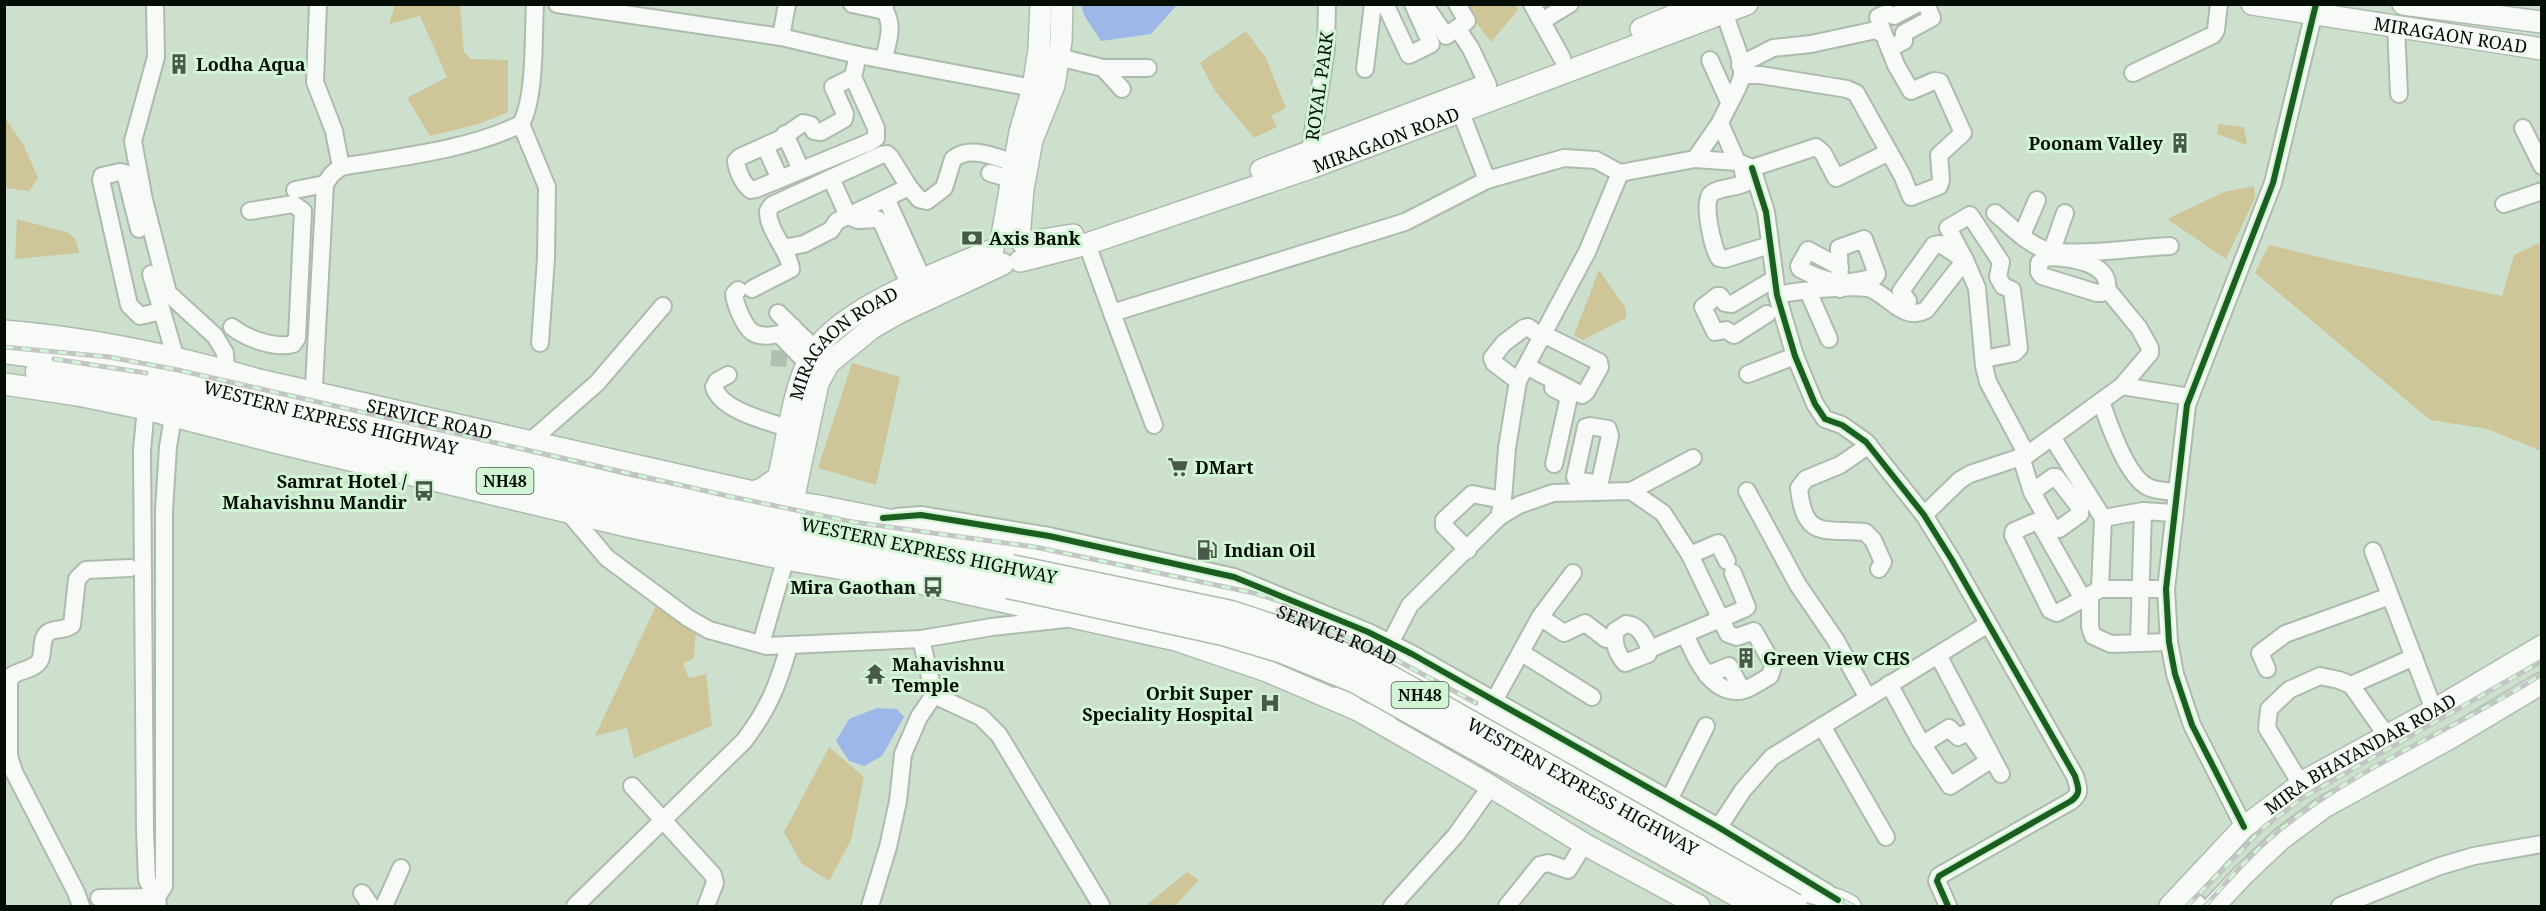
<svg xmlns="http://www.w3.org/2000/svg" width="2546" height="911" font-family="'Noto Serif',serif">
<rect width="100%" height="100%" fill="#cde0ce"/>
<g fill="#cec699">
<path d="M395,5H460L464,52L471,59L508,60V112L479,124L430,136L407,98L447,77L420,16L389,24Z"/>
<path d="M1463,5H1516L1518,10L1491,42Z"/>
<path d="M1246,31L1266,58L1286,108L1271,116L1277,127L1254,138L1215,91L1200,63Z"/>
<path d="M5,118L23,144L38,178L29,191L5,188Z"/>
<path d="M2218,124L2244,127L2247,145L2217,134Z"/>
<path d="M2254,186L2255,198L2226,259L2167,219L2224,192Z"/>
<path d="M17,219L69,233L76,240L79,253L15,259Z"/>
<path d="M2541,242V451L2488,429L2430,420L2255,273L2269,245L2340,262L2502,296L2514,255Z"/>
<path d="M1599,270L1626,309V318L1583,340L1574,335Z"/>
<path d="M852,363L900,377L876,485L818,468Z"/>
<path d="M656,606L696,629L694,658L683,664L689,678L706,674L712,726L634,758L627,728L595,736Z"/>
<path d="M829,747L864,777L851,840L829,881L801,863L784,832Z"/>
<path d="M1187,872L1199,880L1175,906H1145Z"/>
</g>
<g fill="#9cb7e8">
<path d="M1081,5V4L1177,5L1151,34L1101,41L1084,15Z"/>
<path d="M877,708L897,709L904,717L882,756L864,766L849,761L836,741L849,719Z"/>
</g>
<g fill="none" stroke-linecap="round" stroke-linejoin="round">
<path stroke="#afc0b0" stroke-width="16" stroke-dasharray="16 8" stroke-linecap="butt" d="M771,358L788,359"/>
<g stroke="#adbbad" stroke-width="20">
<g id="minor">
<path d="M155,4L156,57L133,141L144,200L168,293L215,336L225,353L226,370"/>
<path d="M318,4L315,82L334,131L341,167"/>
<path d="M557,4L781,37L858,55L1033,88L1044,87"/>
<path d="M852,4L885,11V4"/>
<path d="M1385,4L1409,55L1431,44L1413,4"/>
<path d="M1424,4L1446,36L1467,21L1457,4"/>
<path d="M1532,4L1562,58"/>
<path d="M1724,4C1725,27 1743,53 1742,74C1742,83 1724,113 1720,123L1737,162"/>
<path d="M1542,21L1570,4"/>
<path d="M2396,26L2399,94"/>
<path d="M1458,29L1471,49L1488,85"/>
<path d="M1884,35L1878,17L1887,13L1894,16L1917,4"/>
<path d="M781,37L787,4"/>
<path d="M1890,48L1904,41V33L1932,18L1926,4"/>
<path d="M1058,57L1103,68L1122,89"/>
<path d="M884,58C888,41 894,27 885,11"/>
<path d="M1710,60L1729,102"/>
<path d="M1740,65L1773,48L1811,44L1876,30L1884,35L1896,65L1911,91L1934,81L1940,82L1963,133L1939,155L1941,180L1939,186L1911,197L1902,175L1856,93L1847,89L1760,75H1742"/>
<path d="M1103,68H1148"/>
<path d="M1365,69L1373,4"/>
<path d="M2133,73L2213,35L2216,30L2219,4"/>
<path d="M853,77L833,87L845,114L844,119L821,132L814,131L811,125L803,123L780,139L740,157L736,161C737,171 743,184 751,190L756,189L870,142L876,138V128L853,77L858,55"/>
<path d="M1456,100L1487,180"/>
<path d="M1720,123L1695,159L1737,162L1752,168L1816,147L1823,153L1836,178L1889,152"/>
<path d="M521,124L547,187L546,258L540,343"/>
<path d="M2523,128L2542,166"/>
<path d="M785,134L801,170"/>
<path d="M765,146L780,179"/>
<path d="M1312,161L1310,152L1326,49L1327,4"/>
<path d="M1742,164L1745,183C1735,188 1721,187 1712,193C1701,200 1713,248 1719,258L1725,259L1770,245"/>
<path d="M1752,168L1766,212L1777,295L1795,356L1815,404L1825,419L1842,425L1866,442L1924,515L1952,560L2075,776C2078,787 2082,793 2071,801L1939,876L1937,881L1948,906"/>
<path d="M990,173L1011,179"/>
<path d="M831,178L848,216L909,187L919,199L927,201L944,188L953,159C970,145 995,157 1014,163"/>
<path d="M295,190L325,184"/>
<path d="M886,198L923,280"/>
<path d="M2504,204L2542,191"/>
<path d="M1995,213C2010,225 2026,243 2044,249C2071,258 2139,247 2170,246"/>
<path d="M139,229L125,173L120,172L102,176L101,180L129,305L140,316L161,311"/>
<path d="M2022,235L2037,200"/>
<path d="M1087,244L1112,313"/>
<path d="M783,248L804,244L831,230L837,221L848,216L858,220L877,219L882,223L910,286"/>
<path d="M2052,250L2065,213"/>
<path d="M2051,257C2069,258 2111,262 2107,289L2102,293H2097L2042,276L2039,272V263L2045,258Z"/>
<path d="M1965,260L1948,228L1970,215L2001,262L1998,277L2003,286L2012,290L2019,348L2014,353L1984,359"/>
<path d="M1840,267L1808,250L1799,266L1800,269C1830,284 1843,286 1875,277L1877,274L1864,239L1839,248C1839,262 1840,276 1840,289"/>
<path d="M151,274L176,359"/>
<path d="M752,289L791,269C788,248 768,232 768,211L772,205L881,155L887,154L891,158L909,187"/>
<path d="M738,290L734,294C735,304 744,326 752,332C763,339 783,335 793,327"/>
<path d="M1808,291L1829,339"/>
<path d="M1777,295C1797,291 1847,285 1867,288C1887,292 1902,323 1926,310L1965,260L1977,288L1984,366L1988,382L2027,455"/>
<path d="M1905,311L1908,301L1901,291L1934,245L1940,244L1962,258"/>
<path d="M778,313L824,358"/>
<path d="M1767,314L1734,335L1726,330L1715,332L1703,307L1717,296H1720L1725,303L1732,304L1774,279"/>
<path d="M232,327C246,338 274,349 293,344L297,338L303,211L293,204L250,211"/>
<path d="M780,335L807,363"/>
<path d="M1526,366L1582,395L1586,392L1600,367L1599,362L1545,335"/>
<path d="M1748,374L1795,356"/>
<path d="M728,375L717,381L714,387C721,411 768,421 790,429"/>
<path d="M1518,381L1494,363L1492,358L1504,343L1524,328L1528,327L1543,338"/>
<path d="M2122,386L2190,397"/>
<path d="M1553,388L1566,395L1568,401L1554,464"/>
<path d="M147,397L142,450L145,831L147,880L157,897L158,906"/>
<path d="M2101,401C2108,422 2127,477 2148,487C2156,491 2167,491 2176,492"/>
<path d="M313,404L325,184L332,174L341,167C399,157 469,150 521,124C536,96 533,37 535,4"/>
<path d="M1154,425L1112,313L1405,222L1487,180L1564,158L1596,160L1620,173"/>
<path d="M2052,437L2103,518"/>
<path d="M532,440L597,383L663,306"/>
<path d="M1869,445L1840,465L1806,479L1799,488C1804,541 1826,528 1865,532L1873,540L1883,562L1879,569"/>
<path d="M2021,457L2032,492L2053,529H2059L2080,514V508L2056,477H2053L2032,492"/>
<path d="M1598,491L1610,436L1608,429L1590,426L1586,427L1575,477L1577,480L1599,484"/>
<path d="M1631,491L1693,458"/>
<path d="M1747,491L1798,585L1835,639L1868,698"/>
<path d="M568,512L607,558L688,618L709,630L767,646L921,639L992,627L1065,619"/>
<path d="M1924,515L1960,480L1970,474L2027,455L2122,386L2150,353V348L2139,328L2107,289"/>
<path d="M896,517L921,515L1049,536L1234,577L1368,632L1412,654L1718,827L1828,893"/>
<path d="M1499,517L1519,505L1553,493L1631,491L1663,513L1690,555L1728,634L1737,637L1754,631L1771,661L1773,666L1770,676C1761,681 1746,692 1736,691C1708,690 1694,654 1685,634L1744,609L1747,607L1733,573"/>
<path d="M1468,550L1444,526V520L1472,494L1503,500"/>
<path d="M2373,551L2434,710"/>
<path d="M1690,555L1718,543L1727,561"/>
<path d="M2100,589L2103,518L2143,511L2173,513"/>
<path d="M2090,595V627L2093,636L2111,644L2139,643L2143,511"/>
<path d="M2083,599L2057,613L2050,610L2013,535L2014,531L2035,522H2039L2083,599L2100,589H2166"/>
<path d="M1540,617L1564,633L1585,623L1606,639"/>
<path d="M1626,624C1640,625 1644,637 1650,649L1648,654L1625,663C1616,653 1614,644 1615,631Z"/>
<path d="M2139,643L2169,642"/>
<path d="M761,644L789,547"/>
<path d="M1650,649L1685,634"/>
<path d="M1385,653L1410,605L1499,517L1503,500L1507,448L1518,381L1587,252L1620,173L1695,159"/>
<path d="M1522,653L1592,697"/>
<path d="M1938,655L2001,774"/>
<path d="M2267,669L2260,653L2285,634L2390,596"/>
<path d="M1707,675L1729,666L1742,690"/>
<path d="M1889,684L1919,739L1950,786L1989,761L1969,732L1958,737L1949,728L1923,744"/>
<path d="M2351,685L2414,657"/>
<path d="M934,695L981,717L999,735L1101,905"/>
<path d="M1328,697L1360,691L1366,683L1375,677L1372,695L1386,716L1389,727"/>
<path d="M1494,701L1540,617L1573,573"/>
<path d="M1822,726L1886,837"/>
<path d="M2301,784L2267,728L2269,709L2289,690L2320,676L2339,680L2351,685L2387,736"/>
<path d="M632,786L713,875L715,883L706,906"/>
<path d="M1669,800L1706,726"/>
<path d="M2244,827L2192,725L2175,674L2169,642L2166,589L2187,405L2273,183L2316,4"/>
<path d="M1713,836L1743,790L1772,757L1988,624"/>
<path d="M2184,892L2200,906"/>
<path d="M362,893L371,906"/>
<path d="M157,897L164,886V511L168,447L175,405"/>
<path d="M99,898L157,897"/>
<path d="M81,906L76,892L14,772L9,756V683L11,676C20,670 36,669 40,660C44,652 40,637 49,632C56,628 64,631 72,625L77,579L86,570L130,568"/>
<path d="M384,906L401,868"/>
<path d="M575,906L744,741C769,708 778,685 789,646"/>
<path d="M870,906L888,847L898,801L903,754L919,717L934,695L921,639"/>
<path d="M1392,906L1456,835L1491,786"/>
<path d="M1507,906L1540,865L1548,863L1568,870L1584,844"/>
<path d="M2340,906L2440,866L2474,856L2542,844"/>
</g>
</g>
<g stroke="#adbbad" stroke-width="24">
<g id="major">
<path id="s1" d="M2252,4L2542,49"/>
<path d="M2403,4L2542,22"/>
<path d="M1641,29L1702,4"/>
<path d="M1261,170L1479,88"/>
<path d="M1002,236L1020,132L1033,88L1039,50L1041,4"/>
<path d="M1019,238L1023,189L1032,140L1054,85L1061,41L1062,4"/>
<path d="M1023,243L1073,235"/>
<path id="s2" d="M1020,261L1087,244L1313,167L1747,4"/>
<path id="s3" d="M4,331C90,338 176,356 259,380L753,492L762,489L779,477"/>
<path d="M4,384L78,395L146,409L275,442L631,527L785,559L902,579L1176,640L1267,671L1358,710L1482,781L1584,844L1699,906"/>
<path id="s4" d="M775,491C786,452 791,397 808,362C832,310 942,271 993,250"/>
<path d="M752,512C782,498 794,502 824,507L1178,578L1265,603L1384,656L1450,692L1784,885L1838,900L1850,906"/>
<path d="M790,515L818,383L829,363L872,328L900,312L1003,264"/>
<path id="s5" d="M2170,906L2244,827L2308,779L2434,710L2542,646"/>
<path d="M2214,906L2244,874L2281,839L2324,807L2450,738L2542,683"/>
</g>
</g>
<g stroke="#adbbad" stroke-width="27">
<g id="highway">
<path id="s6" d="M4,351L65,359L163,375L286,408L629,489L1011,567"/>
<path d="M38,372L176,397L382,452L626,510L1008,586"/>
</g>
</g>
<use href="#minor" stroke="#f8faf8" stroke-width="16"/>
<use href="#major" stroke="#f8faf8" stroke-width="21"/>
<use href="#highway" stroke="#f8faf8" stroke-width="24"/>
<g stroke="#c2c6c2" stroke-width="5">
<g id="rail">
<path d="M4,347L109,357L178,370L728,496L853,522L1035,547L1254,593L1317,613L1382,640L1557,738"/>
<path d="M54,359L146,373"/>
<path id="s7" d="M1278,610L1378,650L1476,703"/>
<path d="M1813,884L1853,906"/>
<path d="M2187,906L2264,827L2304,797L2542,661"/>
<path d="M2205,906C2227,882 2249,855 2275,834C2354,767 2455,730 2542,674"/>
</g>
</g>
<use href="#rail" stroke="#d2f5d5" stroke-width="3" stroke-dasharray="9" stroke-linecap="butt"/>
<g stroke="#adbbad" stroke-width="27" stroke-linecap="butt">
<g id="highway-bridge">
<path id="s8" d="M1011,567L1231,613L1286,631L1366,664L1795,906"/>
<path d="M1008,586L1223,633L1280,650L1356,681L1758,906"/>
</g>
</g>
<use href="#highway-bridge" stroke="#f8faf8" stroke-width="24"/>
<g stroke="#d2f5d5" stroke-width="10">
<g id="cycleway">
<path d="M1752,168L1766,212L1777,295L1795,356L1815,404L1825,419L1842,425L1866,442L1924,515L1952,560L2075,776C2078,787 2082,793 2071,801L1939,876L1937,881L1948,906"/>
<path d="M883,518L921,515L1049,536L1234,577L1368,632L1412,654L1718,827L1838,900"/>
<path d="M2244,827L2192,725L2175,674L2169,642L2166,589L2187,405L2273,183L2316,4"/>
</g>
</g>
<use href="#cycleway" stroke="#1b5e20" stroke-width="6"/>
</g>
<defs>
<g id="building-bare" transform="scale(1.62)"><path d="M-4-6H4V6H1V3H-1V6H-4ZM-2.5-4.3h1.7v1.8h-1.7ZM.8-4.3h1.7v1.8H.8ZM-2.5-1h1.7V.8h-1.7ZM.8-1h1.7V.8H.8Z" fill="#4a584b" stroke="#d2f5d5" stroke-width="2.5" paint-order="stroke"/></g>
<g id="bank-bare" transform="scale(1.62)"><path d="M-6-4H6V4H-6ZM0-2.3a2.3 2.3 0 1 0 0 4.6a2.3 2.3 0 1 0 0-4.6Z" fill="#4a584b" stroke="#d2f5d5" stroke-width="2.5" paint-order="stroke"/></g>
<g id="supermarket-bare" transform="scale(1.62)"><path d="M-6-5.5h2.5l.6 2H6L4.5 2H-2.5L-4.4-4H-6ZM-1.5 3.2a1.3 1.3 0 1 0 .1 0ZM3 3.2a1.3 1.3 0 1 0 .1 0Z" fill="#4a584b" stroke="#d2f5d5" stroke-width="2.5" paint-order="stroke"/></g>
<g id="bus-bare" transform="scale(1.62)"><path d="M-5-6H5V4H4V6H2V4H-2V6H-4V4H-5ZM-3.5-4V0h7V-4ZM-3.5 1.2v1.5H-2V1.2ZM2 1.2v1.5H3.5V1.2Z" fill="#4a584b" stroke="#d2f5d5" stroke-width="2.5" paint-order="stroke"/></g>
<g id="fuel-bare" transform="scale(1.62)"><path d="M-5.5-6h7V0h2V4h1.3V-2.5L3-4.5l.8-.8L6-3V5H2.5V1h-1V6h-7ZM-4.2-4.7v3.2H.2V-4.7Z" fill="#4a584b" stroke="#d2f5d5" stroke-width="2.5" paint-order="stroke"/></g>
<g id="temple-bare" transform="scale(1.62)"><path d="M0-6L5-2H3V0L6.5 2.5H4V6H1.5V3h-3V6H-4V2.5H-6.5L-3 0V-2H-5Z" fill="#4a584b" stroke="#d2f5d5" stroke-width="2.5" paint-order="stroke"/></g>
<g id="hospital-bare" transform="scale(1.62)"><path d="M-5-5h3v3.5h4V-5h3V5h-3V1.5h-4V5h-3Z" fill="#4a584b" stroke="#d2f5d5" stroke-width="2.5" paint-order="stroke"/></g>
</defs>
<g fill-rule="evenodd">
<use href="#building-bare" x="179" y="64"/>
<use href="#building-bare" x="2180" y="143"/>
<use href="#bank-bare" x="972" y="238"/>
<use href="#supermarket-bare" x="1178" y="467"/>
<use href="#bus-bare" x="424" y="491"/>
<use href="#fuel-bare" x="1207" y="550"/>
<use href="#bus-bare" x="933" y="587"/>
<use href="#building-bare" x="1746" y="658"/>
<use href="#temple-bare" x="875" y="674"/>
<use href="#hospital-bare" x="1270" y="703"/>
</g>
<g text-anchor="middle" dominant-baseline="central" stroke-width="6" stroke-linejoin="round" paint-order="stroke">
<g fill="#d2f5d5" stroke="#425343" stroke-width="1.5">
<rect x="476.5" y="468" width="57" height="26" rx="4.5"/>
<rect x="1391.5" y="682" width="57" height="26" rx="4.5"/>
</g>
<g font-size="16" font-weight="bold" fill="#040e05">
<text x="505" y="481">NH48</text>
<text x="1420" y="695">NH48</text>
</g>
<g font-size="18" fill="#040e05" stroke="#d2f5d5">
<text stroke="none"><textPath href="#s1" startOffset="201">MIRAGAON ROAD</textPath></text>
<text transform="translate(1319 86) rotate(-82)">ROYAL PARK</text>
<text stroke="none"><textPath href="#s2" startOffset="386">MIRAGAON ROAD</textPath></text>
<text stroke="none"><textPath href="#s4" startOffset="171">MIRAGAON ROAD</textPath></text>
<text stroke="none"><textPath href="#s6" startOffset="334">WESTERN EXPRESS HIGHWAY</textPath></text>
<text stroke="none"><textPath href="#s3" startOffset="435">SERVICE ROAD</textPath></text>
<text transform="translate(929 550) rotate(12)">WESTERN EXPRESS HIGHWAY</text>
<text stroke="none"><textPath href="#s7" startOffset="64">SERVICE ROAD</textPath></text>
<text stroke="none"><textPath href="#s5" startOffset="246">MIRA BHAYANDAR ROAD</textPath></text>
<text stroke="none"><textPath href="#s8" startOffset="618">WESTERN EXPRESS HIGHWAY</textPath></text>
</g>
<g font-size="18" font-weight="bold" fill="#040e05" stroke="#d2f5d5" text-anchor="start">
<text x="196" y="64">Lodha Aqua</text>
<text x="2163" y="143" text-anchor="end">Poonam Valley</text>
<text x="989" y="238">Axis Bank</text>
<text x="1195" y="467">DMart</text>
<text x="407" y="481" text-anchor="end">Samrat Hotel /<tspan x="407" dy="21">Mahavishnu Mandir</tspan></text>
<text x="1224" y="550">Indian Oil</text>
<text x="916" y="587" text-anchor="end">Mira Gaothan</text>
<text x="1763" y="658">Green View CHS</text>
<text x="892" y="664">Mahavishnu<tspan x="892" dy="21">Temple</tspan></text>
<text x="1253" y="693" text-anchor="end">Orbit Super<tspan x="1253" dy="21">Speciality Hospital</tspan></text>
</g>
</g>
<rect width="2546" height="911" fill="none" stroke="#040e05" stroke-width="12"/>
</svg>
